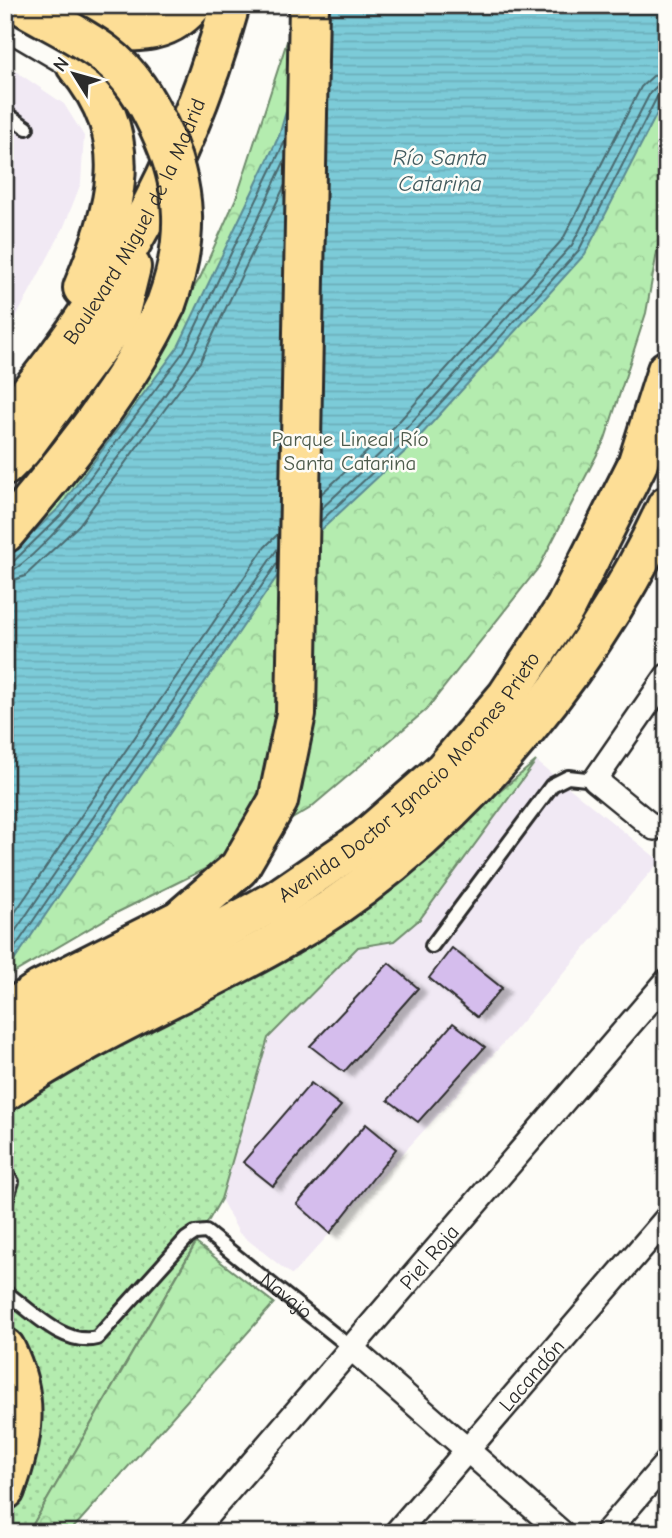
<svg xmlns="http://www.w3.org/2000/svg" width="672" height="1538" font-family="'Comic Neue',sans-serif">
<defs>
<pattern id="grass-dots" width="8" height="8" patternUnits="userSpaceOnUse" patternTransform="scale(1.75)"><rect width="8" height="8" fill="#b4ecaf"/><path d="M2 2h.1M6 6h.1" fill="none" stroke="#9bcb97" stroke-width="1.8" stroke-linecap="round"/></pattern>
<pattern id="park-crowns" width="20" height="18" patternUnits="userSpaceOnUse" patternTransform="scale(1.75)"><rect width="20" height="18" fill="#b4ecaf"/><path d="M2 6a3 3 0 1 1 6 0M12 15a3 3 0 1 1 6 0" fill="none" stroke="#9bcb97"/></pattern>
<pattern id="water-rules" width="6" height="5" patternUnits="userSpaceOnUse" patternTransform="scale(1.75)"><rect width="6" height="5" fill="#7ccbd8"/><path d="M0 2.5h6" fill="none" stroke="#6baeba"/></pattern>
<filter id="shadow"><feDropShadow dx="8" dy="4.5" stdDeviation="2" flood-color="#0004"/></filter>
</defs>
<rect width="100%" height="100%" fill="#fdfcf7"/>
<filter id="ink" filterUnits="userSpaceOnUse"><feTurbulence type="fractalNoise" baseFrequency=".0143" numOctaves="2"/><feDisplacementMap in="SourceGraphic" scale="14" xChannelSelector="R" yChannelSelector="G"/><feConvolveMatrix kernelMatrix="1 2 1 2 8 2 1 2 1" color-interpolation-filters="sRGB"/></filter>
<g filter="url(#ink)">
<g fill="#f1e9f4">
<path d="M5,64L64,104L84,136L81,183L63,229L5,338Z"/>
<path d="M536,761L660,861L500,1047L292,1275L239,1233L221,1199L268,1038L358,947L394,941L420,919Z"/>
</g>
<path fill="url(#grass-dots)" stroke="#708c6d" stroke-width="2" d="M536,761L420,919L394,941L358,947L268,1038L221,1199L28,1533H5V1523L14,1506L24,1347L5,1319V1114L24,1099L472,815Z"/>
<g fill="url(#park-crowns)" stroke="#708c6d" stroke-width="2">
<path d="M667,5V197L646,313L605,439L539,567L426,710L309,809L219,862L116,913L5,978V537L131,385L200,278L237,196L291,29Z"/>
<path d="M196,1243L274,1303L69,1533H28Z"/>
</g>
<path fill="url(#water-rules)" stroke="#5c8b93" stroke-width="2" d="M316,5H667V94L585,254L412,445L287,562L5,974V559L60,507L178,347L279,136Z"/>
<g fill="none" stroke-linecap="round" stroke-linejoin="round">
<g stroke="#4b6b70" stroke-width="2">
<path d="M321,494L394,427L563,239L641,87L653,76L667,74"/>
<path d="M321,509L401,434L572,245L650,93L657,86L667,84"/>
<path d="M321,521L407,440L579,250L657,97L667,93"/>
<path d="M5,564L13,562L65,511L184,351L286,139"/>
<path d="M5,573C36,571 176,386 193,352C226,290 255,224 285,160"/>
<path d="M5,583L25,576L79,525L200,362L285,185"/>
<path d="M5,927L265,547L278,534"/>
<path d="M5,946L278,548"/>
<path d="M5,962L278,562"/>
</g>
</g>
<g fill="#d5bded" stroke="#2b2b2b" stroke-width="2" filter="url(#shadow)">
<path d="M452,948L502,988L477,1017L429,978Z"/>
<path d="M389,963L418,988L344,1072L310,1046Z"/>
<path d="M453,1023L485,1047L418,1122L388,1100Z"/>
<path d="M311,1083L341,1106L273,1186L243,1162Z"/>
<path d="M366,1124L396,1149L330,1233L297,1204Z"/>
</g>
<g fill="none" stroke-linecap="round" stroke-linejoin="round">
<g stroke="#2b2b2b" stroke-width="18">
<g id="service">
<path d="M5,113L27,128"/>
<path d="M432,946L552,785L568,777L595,780"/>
<path d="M5,1174L12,1182L5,1203"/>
<path id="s1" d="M5,1292C31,1310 64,1347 97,1338L186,1239L195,1233L206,1232L350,1347"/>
</g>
</g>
<g stroke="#2b2b2b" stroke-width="28">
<g id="minor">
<path d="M654,828L595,780L667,676"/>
<path d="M350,1347L562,1533"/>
<path id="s2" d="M192,1533L667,981"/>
<path id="s3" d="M396,1533L667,1218"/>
<path d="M606,1533L667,1462"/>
</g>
</g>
<g stroke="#2b2b2b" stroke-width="33">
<g id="tertiary">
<path d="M63,5L102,30"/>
<path d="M5,24L92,75"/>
</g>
</g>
<g stroke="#2b2b2b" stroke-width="44">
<g id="trunk">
<path d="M92,23C126,37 167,35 192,5"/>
<path d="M76,65C139,140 116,207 83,288"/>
<path id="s4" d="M5,422C110,300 187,160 230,5"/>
<path d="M5,466L22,449L118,320L131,267"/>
<path d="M5,533C66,461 125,390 166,304"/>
<path d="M5,1014L40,990L179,920L239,868L278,801L296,714L309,5"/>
<path id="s5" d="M5,1049L278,899L364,840L444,770L507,696L565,608L637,465L667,370"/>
<path d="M5,1091C89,1033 185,994 274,944C442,851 587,680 667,506"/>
<path d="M5,1348C30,1398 24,1439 5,1490"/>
</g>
</g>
<use href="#service" stroke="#fdfcf7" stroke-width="12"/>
<use href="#minor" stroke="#fdfcf7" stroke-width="23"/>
<use href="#tertiary" stroke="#fdfcf7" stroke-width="28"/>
<use href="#trunk" stroke="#fdde96" stroke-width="38"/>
<g stroke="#2b2b2b" stroke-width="44" stroke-linecap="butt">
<path id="trunk-bridge" d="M22,5C49,21 80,35 105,54C131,74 146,99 159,127C188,188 189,241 166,304"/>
</g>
<use href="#trunk-bridge" stroke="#fdde96" stroke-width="38"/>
</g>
</g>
<g text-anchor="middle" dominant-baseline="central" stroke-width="5" stroke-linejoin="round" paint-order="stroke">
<g font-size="21" fill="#2b2b2b" stroke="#fdfcf7">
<text stroke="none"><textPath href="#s4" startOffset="240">Boulevard Miguel de la Madrid</textPath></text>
<text stroke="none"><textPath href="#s5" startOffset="492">Avenida Doctor Ignacio Morones Prieto</textPath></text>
<text stroke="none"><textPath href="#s2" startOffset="364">Piel Roja</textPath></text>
<text stroke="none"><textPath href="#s1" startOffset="364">Navajo</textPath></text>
<text stroke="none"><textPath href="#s3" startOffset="208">Lacandón</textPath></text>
</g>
<g font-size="21" fill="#4d5b4c" stroke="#fdfcf7">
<text x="350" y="439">Parque Lineal Río<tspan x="350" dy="24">Santa Catarina</tspan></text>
</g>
<g font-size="23" font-style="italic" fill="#435b5f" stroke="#fdfcf7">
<text x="440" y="157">Río Santa<tspan x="440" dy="26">Catarina</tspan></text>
</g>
</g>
<rect width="672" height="1538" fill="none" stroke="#fdfcf7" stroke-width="28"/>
<rect x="14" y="14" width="644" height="1510" fill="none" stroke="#2b2b2b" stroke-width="2.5" filter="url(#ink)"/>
<g transform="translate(74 74) rotate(307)" stroke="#fdfcf7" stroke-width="5" paint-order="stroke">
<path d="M0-5L12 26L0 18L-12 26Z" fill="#2b2b2b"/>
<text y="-10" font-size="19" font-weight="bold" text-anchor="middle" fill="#2b2b2b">N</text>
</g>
</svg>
